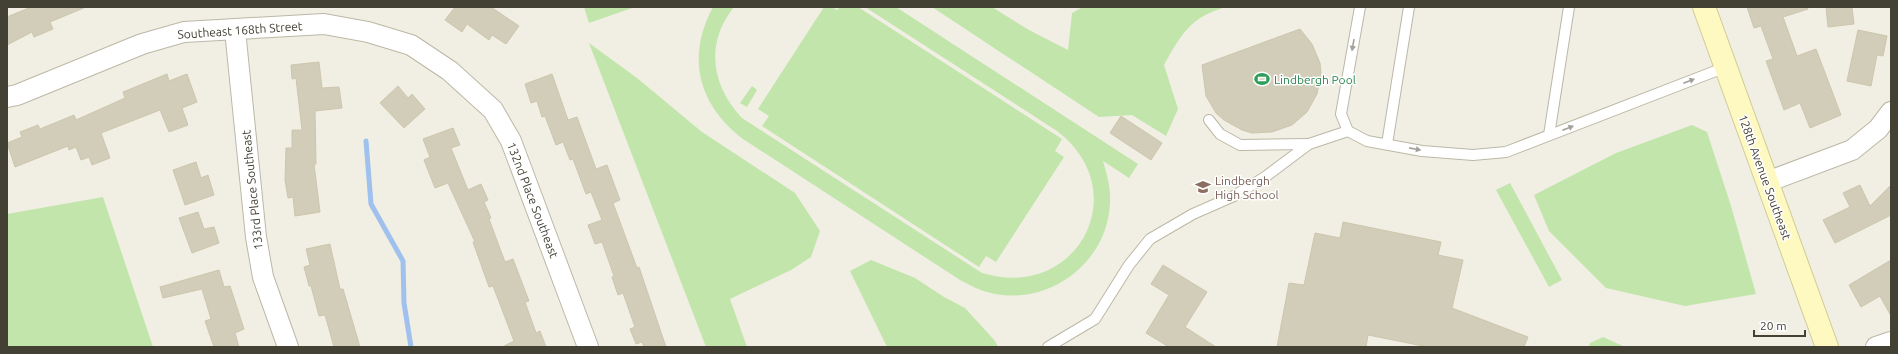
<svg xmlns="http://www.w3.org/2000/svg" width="1898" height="354" font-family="Ubuntu,sans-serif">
<rect width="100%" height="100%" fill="#f1efe3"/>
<g fill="#c2e5ac">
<path d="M584,7H635L589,23Z"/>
<path d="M713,7H734C705,43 711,85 742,118L982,273C1077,302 1136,191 1057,131L865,7H896L1138,164L1129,178L1103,161C1107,175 1111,188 1110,203C1108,262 1049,307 991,293C980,291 970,285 960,280L743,139C698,105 686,57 713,7Z"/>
<path d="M824,7H832L837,10L840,7H858L1062,139L1055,151L1064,157L996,262L986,256L979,267L762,126L769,116L758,109Z"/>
<path d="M932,7H992L1029,30L1068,50L1072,13L1083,7H1226C1190,17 1181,35 1164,65L1178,109L1166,136L1132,115L1099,117Z"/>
<path d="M589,43L637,78L702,132L795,193L820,231L811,257L791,270L730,299L747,347H706Z"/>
<path d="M752,86L757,90L747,107L740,103Z"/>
<path d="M1692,125L1707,132L1731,206L1756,294L1685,306L1606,288L1549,231L1534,195L1616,153Z"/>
<path d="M1510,183L1562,280L1549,287L1496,190Z"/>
<path d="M103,197L153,347H7V214Z"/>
<path d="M871,260L915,278L944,297L965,308L995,341L998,347H887L850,271Z"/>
<path d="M1603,337L1625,347H1589L1590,343Z"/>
</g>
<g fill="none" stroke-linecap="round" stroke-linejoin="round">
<path stroke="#a0c0ee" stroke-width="5" d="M366,141L371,204L403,261L404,303L411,347"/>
</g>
<g fill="#d2cdb9" stroke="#cdc6ad">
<path d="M31,7H86L50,22L53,29L34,37L32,32L7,45V17Z"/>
<path d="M455,7H491L519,26L506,44L492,35L489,40L467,24L462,32L445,20Z"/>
<path d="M1747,7H1807L1808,9L1783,17L1797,56L1816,49L1841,115L1810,128L1800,103L1784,110L1766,61L1773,59L1761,26L1754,28Z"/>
<path d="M1826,7H1852L1854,24L1828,27Z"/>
<path d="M1300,29L1312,44L1320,63L1321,73L1317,94L1307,112L1292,125L1272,132L1252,133L1242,130L1224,120L1216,113L1206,96L1202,65Z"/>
<path d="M1858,30L1887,36L1883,56L1877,55L1871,86L1847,81Z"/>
<path d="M319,62L322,88L339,87L342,108L315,111L316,164H314L320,212L295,216L293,197L288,198L285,180L286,148H292V130H302L296,78L292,79L291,65Z"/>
<path d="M167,74L169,81L187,74L197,102L182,108L188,125L169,132L160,110L101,133L110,158L92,165L89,157L81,160L76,147L69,150L68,146L15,167L7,143L22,137L20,132L38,125L40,129L74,115L76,120L125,98L123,92Z"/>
<path d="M552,74L568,120L577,117L596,169L607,165L620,200L613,203L637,268L639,267L666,347H644L642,342L636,344L630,329L635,327L623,293L618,295L612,277L614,276L602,242L595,244L588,225L602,220L591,192L586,194L573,159L570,160L563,142L556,145L545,116L542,117L537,101L531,103L525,84Z"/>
<path d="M398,86L408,98L412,94L425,109L404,128L380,103Z"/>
<path d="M1121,116L1162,143L1151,160L1110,133Z"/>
<path d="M453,128L460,145L451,148L468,190L481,184L488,200L484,202L491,218L489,219L505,262L513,259L529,301L525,302L536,333L540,331L546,347H502L514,341L493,286L489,287L473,242H475L448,183L435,188L424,160L430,157L423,139Z"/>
<path d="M196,162L201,178L208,175L214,195L185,205L173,170Z"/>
<path d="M1860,185L1870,206L1891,185V215L1835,243L1823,220L1850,207L1843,193Z"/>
<path d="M198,212L204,229L214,227L219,243L192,253L179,218Z"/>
<path d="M1343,222L1441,242L1438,255L1463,260L1452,308L1528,337L1524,347H1428L1368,335L1366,347H1277L1289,283L1304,285L1315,233L1340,238Z"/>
<path d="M330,244L340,289H343L360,347H334L325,315L319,316L311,286H309L304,267L310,265L306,249Z"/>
<path d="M1891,260V316L1880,296L1861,307L1849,285Z"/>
<path d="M1163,265L1207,292L1185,327L1216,347H1169L1146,333L1169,295L1151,284Z"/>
<path d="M219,270L224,287L230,286L244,329L235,333L239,347H214L205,321L211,319L202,289L163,298L160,287Z"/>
</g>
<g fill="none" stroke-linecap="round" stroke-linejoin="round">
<g stroke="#bcb8a6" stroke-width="12">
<g id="lane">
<path d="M1360,7L1341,114L1348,131L1367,141L1422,151L1473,155L1506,152L1726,67"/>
<path d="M1209,120L1220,134L1240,145L1309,144"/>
<path d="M1549,135L1569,7"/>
<path d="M1387,144L1409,7"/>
<path d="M1048,347L1095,319L1129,265L1150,239L1193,214L1234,196L1265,177L1309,144L1348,131"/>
</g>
</g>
<g stroke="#bcb8a6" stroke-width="22">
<g id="street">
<path d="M235,30L256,237L263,277L288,347"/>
<path d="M7,97L17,95L142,44L184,32L324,24L368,32L411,45L450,71L493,110L511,141L588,347"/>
<path d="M1767,182L1852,150L1878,129L1891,112"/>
<path d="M1876,347L1891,342"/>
</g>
</g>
<g stroke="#d1cb94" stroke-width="24">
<path id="secondary" d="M1704,7L1827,347"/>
</g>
<use href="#lane" stroke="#fff" stroke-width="10"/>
<use href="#street" stroke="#fff" stroke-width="20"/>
<use href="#secondary" stroke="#fdf9c1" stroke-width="22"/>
</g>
<defs><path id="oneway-solid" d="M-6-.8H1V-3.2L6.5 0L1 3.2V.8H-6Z"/></defs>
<g fill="#a1a09a">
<use href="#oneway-solid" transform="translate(1353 45) rotate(100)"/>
<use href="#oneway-solid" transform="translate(1689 81) rotate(-21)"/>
<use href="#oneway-solid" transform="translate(1568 128) rotate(-21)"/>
<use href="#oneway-solid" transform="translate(1415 149) rotate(11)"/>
</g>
<defs>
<g id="stadium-bare" transform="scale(1.2)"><path d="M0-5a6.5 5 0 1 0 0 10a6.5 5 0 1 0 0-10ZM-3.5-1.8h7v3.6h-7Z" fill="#2e9e5b" stroke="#fff" stroke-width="2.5" paint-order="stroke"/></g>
<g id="school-bare" transform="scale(1.2)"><path d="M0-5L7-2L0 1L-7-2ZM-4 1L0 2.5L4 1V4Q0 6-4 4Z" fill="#8d6e63" stroke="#fff" stroke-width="2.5" paint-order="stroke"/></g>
</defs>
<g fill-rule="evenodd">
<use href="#stadium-bare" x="1262" y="79"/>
<use href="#school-bare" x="1203" y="187"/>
</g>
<g text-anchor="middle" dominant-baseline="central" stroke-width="3" stroke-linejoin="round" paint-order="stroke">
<g font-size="12" fill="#434034" stroke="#fff">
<text transform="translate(240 30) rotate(-4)">Southeast 168th Street</text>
<text transform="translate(1765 177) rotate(70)">128th Avenue Southeast</text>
<text transform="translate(252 190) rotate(-96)">133rd Place Southeast</text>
<text transform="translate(533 200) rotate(69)">132nd Place Southeast</text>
</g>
<g font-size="12" fill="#27864d" stroke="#fff" text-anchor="start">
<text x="1274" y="79">Lindbergh Pool</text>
</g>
<g font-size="12" fill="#785e54" stroke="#fff" text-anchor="start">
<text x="1215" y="180">Lindbergh<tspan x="1215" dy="14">High School</tspan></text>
</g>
</g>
<rect width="1898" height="354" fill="none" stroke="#434034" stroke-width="16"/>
<path d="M1754 330v6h51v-6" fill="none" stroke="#434034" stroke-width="2"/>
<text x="1760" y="330" font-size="12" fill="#434034" stroke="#ffffff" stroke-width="3" paint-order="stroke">20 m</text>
</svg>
